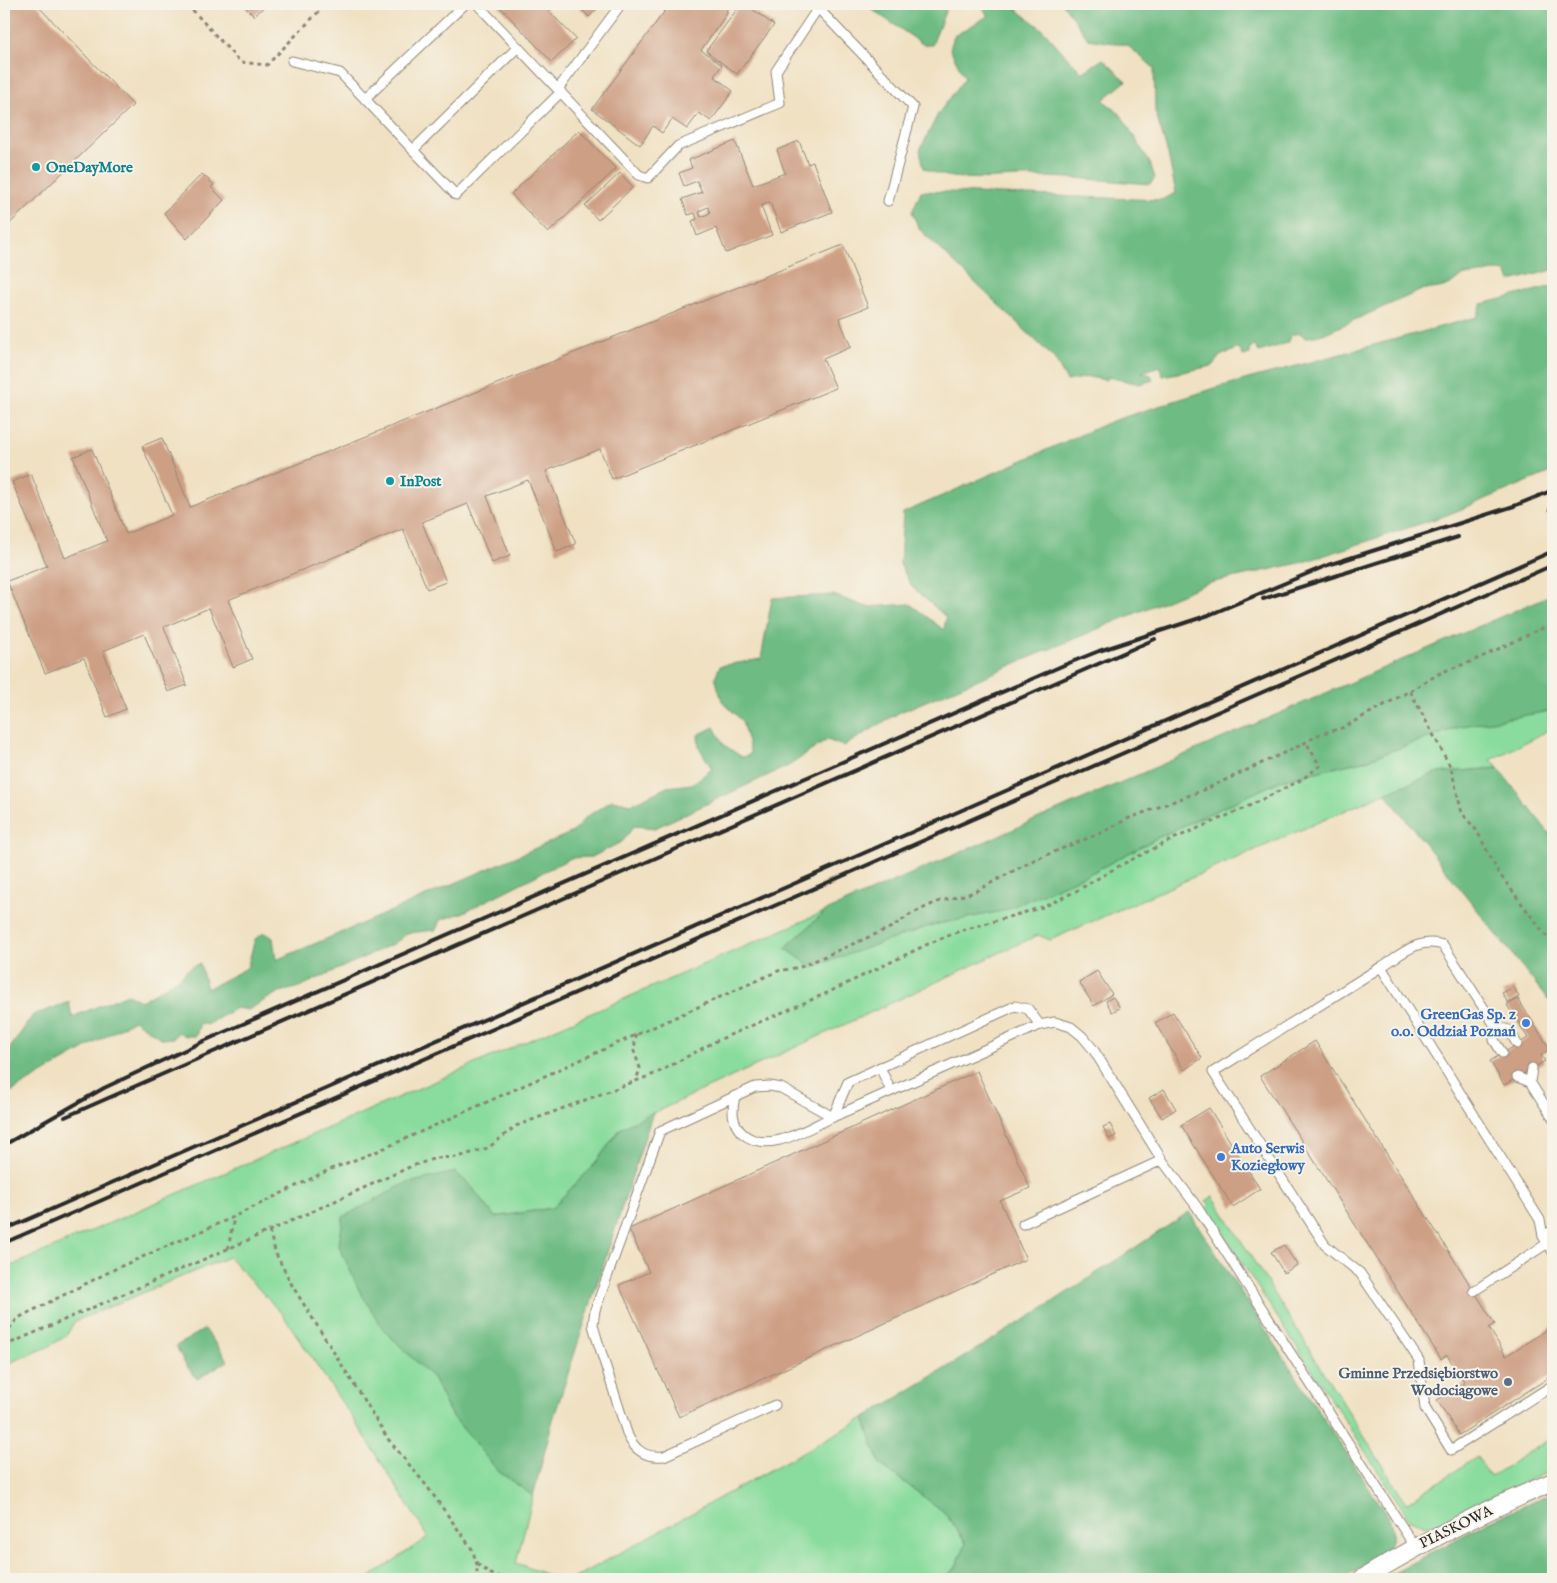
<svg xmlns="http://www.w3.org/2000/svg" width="1557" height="1583" font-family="'IM FELL English',serif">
<rect width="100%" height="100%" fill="#f7f3e8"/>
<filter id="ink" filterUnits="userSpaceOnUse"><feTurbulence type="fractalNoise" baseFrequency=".02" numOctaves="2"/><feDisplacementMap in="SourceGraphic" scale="10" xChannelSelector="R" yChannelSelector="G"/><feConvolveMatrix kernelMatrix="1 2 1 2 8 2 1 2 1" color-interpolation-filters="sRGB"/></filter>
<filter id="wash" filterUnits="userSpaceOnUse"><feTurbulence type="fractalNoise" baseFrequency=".0096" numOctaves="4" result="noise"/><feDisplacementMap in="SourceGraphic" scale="20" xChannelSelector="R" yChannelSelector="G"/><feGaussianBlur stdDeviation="1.12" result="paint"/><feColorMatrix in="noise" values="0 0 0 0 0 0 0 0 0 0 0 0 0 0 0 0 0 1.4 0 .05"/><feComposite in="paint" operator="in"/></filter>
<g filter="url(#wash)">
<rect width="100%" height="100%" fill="#f0e1c3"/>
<g fill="#89dc9d" stroke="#5a8464">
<path d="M1553,710V728L1491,760L1498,768L1436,773L1385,793L1050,940L1038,935L621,1128L593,1166L552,1208L495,1217L471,1186L383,1329L433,1378L450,1413L498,1471L533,1496L516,1563L559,1579H367L428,1537L364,1435L283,1315L229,1257L75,1321L66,1336L48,1347L4,1365V1269L826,911L785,948L933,925L1003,910L1095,871L1159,837L1282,780L1363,761L1462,726Z"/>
<path d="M1213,1196L1406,1503L1477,1457L1490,1477L1553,1437V1470L1495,1495L1437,1524L1426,1526L1410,1520L1206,1208L1210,1205L1206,1201Z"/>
<path d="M864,1418L880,1464L945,1512L966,1544L955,1569L942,1579H573Z"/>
</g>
<g fill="#6ebc84" stroke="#4c7458">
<path d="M864,4H948L932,45H924Z"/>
<path d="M980,4H1010L1042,29L1082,73L1103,59L1126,81L1103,100L1121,115L1150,163L1155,178L1150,184C1111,181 1073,177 1034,177C999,176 956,185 924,168L920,150L938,114L965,78L950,49L954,36L988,16Z"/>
<path d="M1063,4H1553V270L1510,281L1506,272C1487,268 1482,277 1464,275C1453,285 1439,290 1424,289L1323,334L1305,338L1300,333L1291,335L1287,343L1259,352L1255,346L1250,347V354L1243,356L1239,348L1220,356L1212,366L1163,376L1159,366L1142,372L1151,375L1153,380L1140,384L1107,377V380L1088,377L1067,381L1054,358L919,229L912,212L921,191L1161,200L1176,193L1168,154L1155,111L1154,68L1127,45L1088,39Z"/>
<path d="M1553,286V471L1447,515L1304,562L1205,584L900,712L844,746L827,740L790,765L655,828L634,826L623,841L592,857L571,858L462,913L440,920L436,930L408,933L395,943L297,988L279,992L248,1010L236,1008L207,1025L200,1023L196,1036H186L178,1032L174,1038L162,1039L134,1020L4,1096V1057L33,1015L69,1002L72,1017L128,994L141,1001C152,994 164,988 175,981C188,973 182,969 200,964L207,989L247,968L255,939L264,933L273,938L276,960C376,919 474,874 573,832L585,818L612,800L632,804L667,787L692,784L712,769L699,747L698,735L714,727L724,745L742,757L751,754L742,721L722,701L715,677L720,666L761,659L772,598L833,595L867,607L910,604L944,630L946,617L912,587L900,564L903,513L1112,421L1215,388L1477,317L1482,304Z"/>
<path d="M1553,594V710L1550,711L1462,726L1363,761L1282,780L1159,837L1095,871L1003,911L933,925L812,967L785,948L826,911Z"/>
<path d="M1498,768L1553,838V1006L1385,793L1436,773Z"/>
<path d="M653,1112L552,1423L533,1496L498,1471L450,1413L433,1378L383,1329L359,1290L339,1246L343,1217L404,1184L455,1172L471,1186L495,1217L552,1208L593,1166L621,1128Z"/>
<path d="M1189,1212L1389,1519C1404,1551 1365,1565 1342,1579H942L955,1569L966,1543L944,1512L880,1464L864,1418L1036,1313Z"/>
<path d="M205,1329L228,1361L197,1379L185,1364L176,1346Z"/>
<path d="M1553,1493V1579H1383L1488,1522Z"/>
</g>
<g id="blocks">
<g fill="#cd9f84" fill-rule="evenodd">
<path d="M4,4H36L133,105L4,229Z"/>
<path d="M242,4H267L254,16Z"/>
<path d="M501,4H542L576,39L552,62L499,6Z"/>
<path d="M576,4H602L589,17Z"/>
<path d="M670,4H731L726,11L728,12L701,50L722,65L714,76L733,91L711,121L699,113L687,129L672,119L662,133L653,126L640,145L592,109Z"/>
<path d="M741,4H745L774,25L737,74L706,51Z"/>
<path d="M579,130L616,169L548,233L511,194Z"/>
<path d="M735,141L753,185L785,173L777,150L799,141L808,164L813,162L832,212L781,232L770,202L761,206L772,235L726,253L716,228L697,236L692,221L697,219L695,213L688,215L682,199L702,192L697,181L684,186L679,173L692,168L689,160ZM708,207L710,213L701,217L699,211Z"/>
<path d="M620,173L633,187L598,220L585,206Z"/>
<path d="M202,174L214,185L211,187L224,200L187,239L164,213Z"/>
<path d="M843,245L868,307L839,318L851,347L823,359L836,388L612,479L600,449L546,471L576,544L557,552L528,480L487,496L510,556L492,563L468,504L422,522L446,582L427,589L403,529L228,600L252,659L233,667L209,608L164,627L187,685L168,692L144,634L103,651L126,709L107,717L84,658L45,673L7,581L47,566L12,482L31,474L65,558L107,541L73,457L92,449L126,534L172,515L142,446L162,438L190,507Z"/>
<path d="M1097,971L1112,994L1094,1006L1079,982Z"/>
<path d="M1514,987L1519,997L1508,1003L1502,993Z"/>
<path d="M1113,997L1120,1008L1112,1012L1106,1001Z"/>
<path d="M1518,999L1550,1049L1541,1055L1545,1061L1504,1085L1490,1061L1528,1038L1507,1005Z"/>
<path d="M1173,1012L1202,1058L1184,1070L1155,1023Z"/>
<path d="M1315,1041L1495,1324L1489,1328L1506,1356L1553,1326V1375L1459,1435L1437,1400L1465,1383L1447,1355L1441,1359L1260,1076Z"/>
<path d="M977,1071L1030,1188L1000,1201L1026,1259L679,1417L619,1285L649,1272L629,1229Z"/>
<path d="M1164,1089L1176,1109L1162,1118L1149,1098Z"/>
<path d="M1209,1108L1260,1189L1233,1207L1181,1125Z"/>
<path d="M1110,1124L1116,1136L1109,1139L1103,1127Z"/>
<path d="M1284,1245L1297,1265L1284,1273L1271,1252Z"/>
</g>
</g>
</g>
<g filter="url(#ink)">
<use href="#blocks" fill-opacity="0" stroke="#8e8677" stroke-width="1"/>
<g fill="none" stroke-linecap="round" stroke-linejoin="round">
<g stroke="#8e8677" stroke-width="11">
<g id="service">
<path d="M477,4L639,175L648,178L678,146L780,103L776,71L818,8"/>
<path d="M815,5L913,107L888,201"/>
<path d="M292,61L340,73L365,99L465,4"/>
<path d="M558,89L621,4"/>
<path d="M365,99L413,150L518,47"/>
<path d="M413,150L456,195L561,92"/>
<path d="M1381,967C1402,954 1418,937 1443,945L1496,1027L1509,1030L1517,1044"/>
<path d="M1496,1027L1494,1040L1502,1053"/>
<path d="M880,1067L891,1091"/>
<path d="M1532,1068L1530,1082L1553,1118"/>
<path d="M1517,1077L1530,1082"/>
<path d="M735,1096C732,1109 731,1122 742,1133C768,1156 807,1128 833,1117L848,1082L1015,1006L1028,1009L1040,1025"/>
<path d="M1023,1224L1162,1160"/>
<path d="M1543,1236L1553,1230"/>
<path d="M1553,1252L1543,1236L1540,1220L1381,967L1213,1072L1325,1245L1360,1273L1419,1360L1425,1408L1451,1450L1553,1385"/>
<path d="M1474,1291L1548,1243"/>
<path d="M775,1405L664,1456C647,1458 636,1452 628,1436L597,1339L593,1325L595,1310L660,1131L755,1087L770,1086L781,1088L833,1117L1040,1025L1055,1022L1071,1027L1082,1036L1093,1049L1162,1160L1197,1207L1415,1547"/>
</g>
</g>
<g stroke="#8e8677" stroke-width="20">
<path id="minor" d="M1362,1579C1423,1542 1487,1509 1553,1482"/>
</g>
<g stroke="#8e8677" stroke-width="3" stroke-dasharray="4 4" stroke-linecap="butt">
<path d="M187,4L240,62L267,65L326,4"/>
<path d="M1410,691L1442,672L1473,661L1553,623"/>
<path d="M636,1034L634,1051L640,1068L636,1081"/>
<path d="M269,1231L276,1254L293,1287L388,1439L426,1485L472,1549L477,1564V1579"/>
<path d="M228,1249L234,1217"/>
<path d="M4,1335L18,1318L117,1268L229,1219L331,1169L378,1151L778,971L800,967L892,927L911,914L937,902L972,893L1034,860L1103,832L1127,819L1206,789L1301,745L1320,734L1342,728L1410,691L1451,768L1462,813L1477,831L1498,872L1553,945"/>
<path d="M4,1346L269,1231L412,1166L436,1158L458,1157L488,1148L516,1126L657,1073L716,1041L827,993L928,944L960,931L1043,907L1078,890L1119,866L1173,839L1245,808L1301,780L1320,766L1306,742"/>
<path d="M477,1564L491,1574L507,1579"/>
</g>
<use href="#service" stroke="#fff" stroke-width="9"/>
<use href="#minor" stroke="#fff" stroke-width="18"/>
<g stroke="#2b2b2b" stroke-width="4">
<path d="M1550,509L1553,508"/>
<path d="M1263,599L1458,537"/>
<path d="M65,1117L1155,639"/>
<path d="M4,1145L104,1088L204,1041L1064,665L1099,651L1209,615L1328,565L1514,506L1553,490"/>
<path d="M4,1230L1553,551"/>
<path d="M4,1243L1553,565"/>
</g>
</g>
</g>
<g fill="#0f9aa8" stroke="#f7f3e8" stroke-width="2">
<circle cx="36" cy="167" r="5"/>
<circle cx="390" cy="481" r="5"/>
</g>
<g fill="#3f7fe0" stroke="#f7f3e8" stroke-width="2">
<circle cx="1526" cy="1023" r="5"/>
<circle cx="1221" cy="1157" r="5"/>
</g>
<circle fill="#5c6f8a" stroke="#f7f3e8" stroke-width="2" cx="1508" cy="1382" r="5"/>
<g text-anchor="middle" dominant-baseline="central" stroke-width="4" stroke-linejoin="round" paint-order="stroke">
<g font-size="15" font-weight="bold" fill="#0d838f" stroke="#f7f3e8" text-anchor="start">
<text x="46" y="167">OneDayMore</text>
<text x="400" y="481">InPost</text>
</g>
<g font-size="15" font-weight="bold" fill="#366cbe" stroke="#f7f3e8" text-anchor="end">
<text x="1516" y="1014">GreenGas Sp. z<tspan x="1516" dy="17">o.o. Oddział Poznań</tspan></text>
<text x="1231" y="1148" text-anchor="start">Auto Serwis<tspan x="1231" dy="17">Koziegłowy</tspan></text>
</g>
<g font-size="15" font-weight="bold" fill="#4e5e75" stroke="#f7f3e8" text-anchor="end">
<text x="1498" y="1373">Gminne Przedsiębiorstwo<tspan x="1498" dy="17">Wodociągowe</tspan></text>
</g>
<g font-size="15" fill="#2b2b2b" stroke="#f7f3e8">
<text transform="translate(1456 1527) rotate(-26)">PIASKOWA</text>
</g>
</g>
<rect width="1557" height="1583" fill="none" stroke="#f7f3e8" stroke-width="20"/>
</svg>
